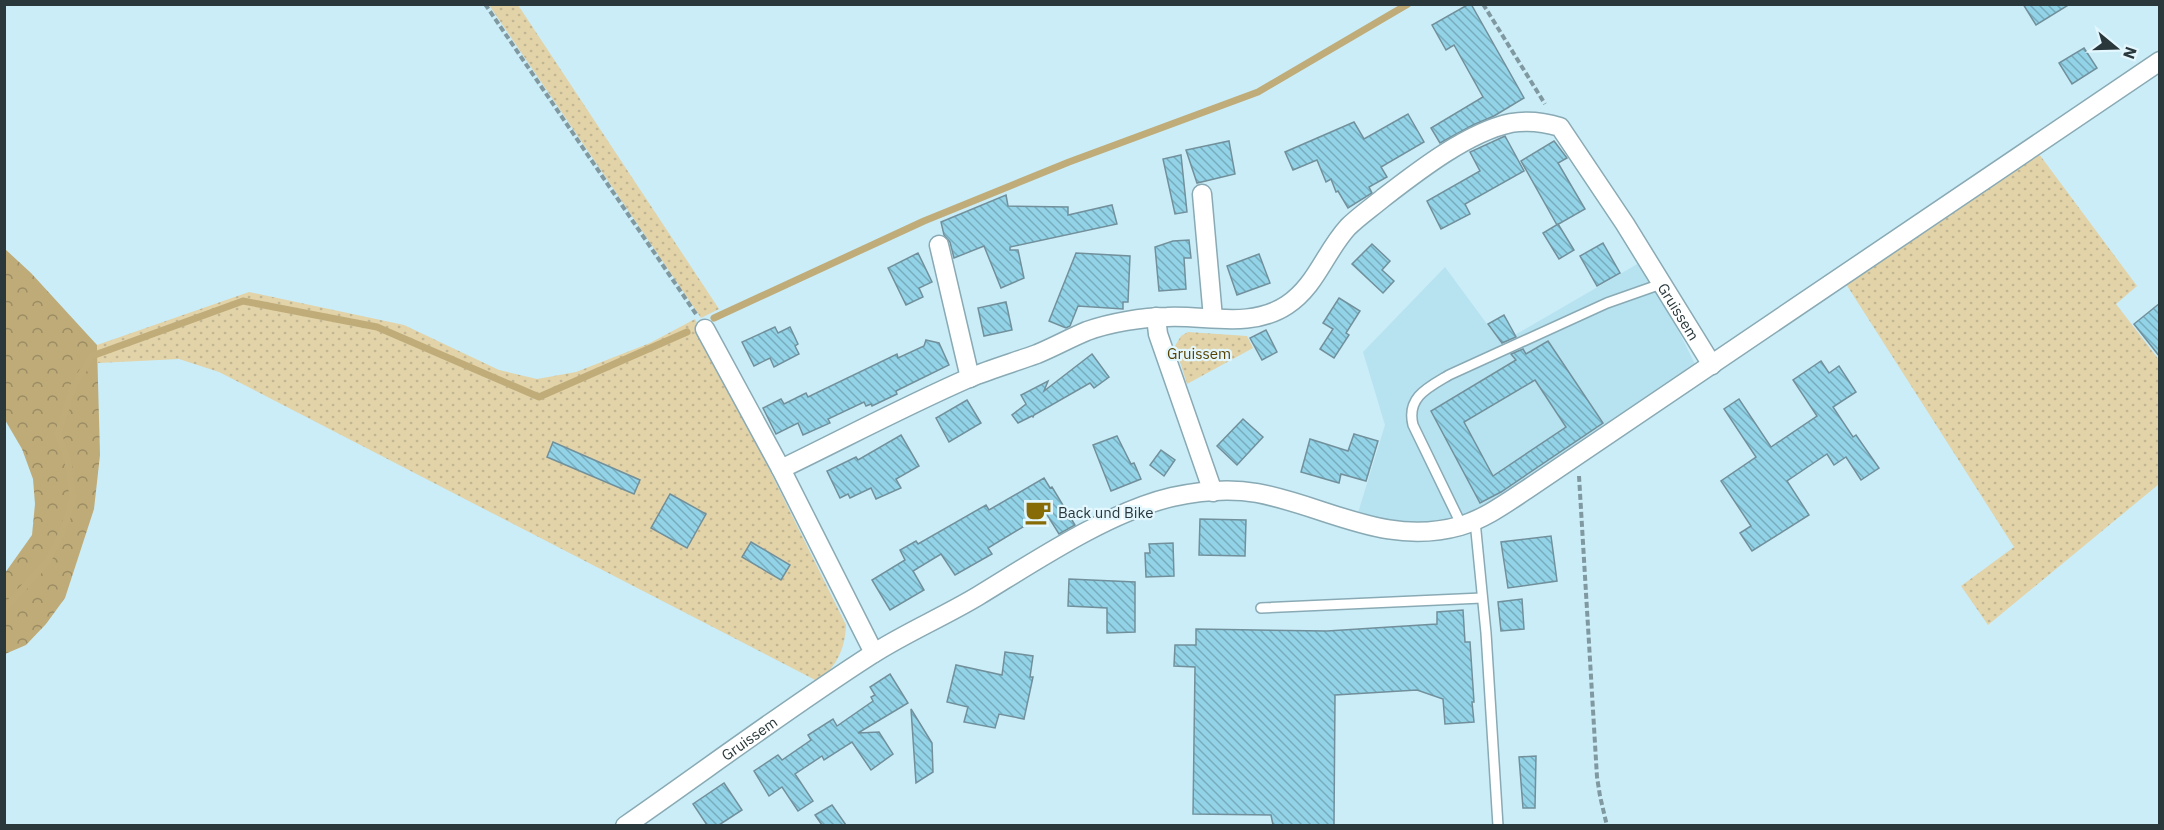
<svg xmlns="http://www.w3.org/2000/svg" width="2164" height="830" font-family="'IBM Plex Sans',sans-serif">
<defs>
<pattern id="green-dots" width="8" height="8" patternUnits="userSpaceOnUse" patternTransform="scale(1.5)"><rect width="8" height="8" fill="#e2d3a9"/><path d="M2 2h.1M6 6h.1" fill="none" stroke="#c2b692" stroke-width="1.8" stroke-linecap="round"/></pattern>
<pattern id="forest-crowns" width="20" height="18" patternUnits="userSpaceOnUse" patternTransform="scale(1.5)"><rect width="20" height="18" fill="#beab78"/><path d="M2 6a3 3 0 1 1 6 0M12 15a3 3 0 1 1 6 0" fill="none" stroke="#9b8c64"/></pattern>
<pattern id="building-back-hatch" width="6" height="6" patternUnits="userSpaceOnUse" patternTransform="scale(1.5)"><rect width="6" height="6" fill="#92d3e7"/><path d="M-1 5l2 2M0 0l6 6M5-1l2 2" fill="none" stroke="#77acbc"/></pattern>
</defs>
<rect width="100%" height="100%" fill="#cbedf8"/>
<path fill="#b7e2f0" d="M1639,263L1670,314L1696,366L1483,508L1448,521L1412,524L1383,522L1358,513L1385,425L1363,352L1445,267L1501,343Z"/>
<g fill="url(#green-dots)">
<path d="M489,5H518L719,309L701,318Z"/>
<path d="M2039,154L2137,286L2116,304L2159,360V484L1988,625L1961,586L2014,547L1846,284Z"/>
<path d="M249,292L404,325L499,370L537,379L576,372L650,343L695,319L846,625C845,650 837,664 819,682L219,372L179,359L98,363L97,345Z"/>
<path d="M1188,332L1247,336L1253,348L1187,384L1175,346L1181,336Z"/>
</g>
<path fill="url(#forest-crowns)" d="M5,249L31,273L97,345L100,455L94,509L65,598L46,624L26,645L5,654V573L32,535L35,504L33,479L22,449L5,420Z"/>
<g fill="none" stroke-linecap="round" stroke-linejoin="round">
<g stroke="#bfac79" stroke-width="7">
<path d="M714,318L924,221L1069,162L1258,92L1408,4"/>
<path d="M4,609L47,562L63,531L73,498L68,461L58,434L73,387L92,356L243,301L377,327L539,397L687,332"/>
</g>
</g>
<g fill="url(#building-back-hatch)" stroke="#71909b" stroke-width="1.5" fill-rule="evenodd">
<path d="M1469,4H1471L1524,98L1494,116L1473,125L1440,143L1431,128L1483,97L1454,45L1446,50L1432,25Z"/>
<path d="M2023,4H2070L2036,25Z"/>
<path d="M2084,48L2097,68L2072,84L2059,63Z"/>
<path d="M1408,114L1424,142L1381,167L1387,177L1369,187L1372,193L1348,208L1338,191L1336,192L1331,179L1326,182L1317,160L1293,170L1285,152L1354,122L1364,139Z"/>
<path d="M1505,136L1524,171L1465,204L1470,214L1441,229L1427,201L1480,171L1470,152Z"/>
<path d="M1229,141L1235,174L1197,183L1186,150Z"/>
<path d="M1554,141L1567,158L1558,163L1585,209L1557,225L1521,161Z"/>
<path d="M1181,155L1187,212L1175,214L1163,159Z"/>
<path d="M1006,195L1008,206L1068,207V215L1112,205L1117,224L1010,247V250H1018L1024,278L1001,288L984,246L954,258L950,242L944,235L941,222Z"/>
<path d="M1558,224L1574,250L1559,259L1543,233Z"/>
<path d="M1189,240L1191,258H1184L1186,289L1159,291L1155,247L1173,241Z"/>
<path d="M1603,243L1620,273L1597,286L1580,256Z"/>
<path d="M1372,244L1390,261L1382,270L1394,281L1383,293L1352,264Z"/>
<path d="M918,253L932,282L919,288L923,297L906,305L888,268Z"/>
<path d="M1076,253L1130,256L1128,302H1123V309L1078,306L1070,326L1066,328L1049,321Z"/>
<path d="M1259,254L1270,283L1237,295L1227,266Z"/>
<path d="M1339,298L1360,311L1346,333L1349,335L1334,358L1320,349L1333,329L1323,323Z"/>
<path d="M1006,302L1012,330L984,336L978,308Z"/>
<path d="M2160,303V357L2134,324Z"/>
<path d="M1504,315L1516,337L1502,343L1488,324Z"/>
<path d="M775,327L778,333L790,327L798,344L795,346L799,354L774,367L770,358L754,366L742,342Z"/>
<path d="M1266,330L1277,352L1262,360L1250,338Z"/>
<path d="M926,340L939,343L949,365L896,391L897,394L872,406L871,404L866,406L864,402L828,419L830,423L803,435L798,423L776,434L763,408L781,399L784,404L806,393L808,397L897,354L898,358L924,346Z"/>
<path d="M1548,341L1603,423L1501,492L1480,503L1431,411L1516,360L1511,354L1523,349L1526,354ZM1535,380L1566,427L1493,476L1464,422Z"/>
<path d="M1092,354L1109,377L1094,388L1090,383L1034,415L1033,417L1032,416L1018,423L1012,415L1026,404L1021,395L1048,381L1044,391Z"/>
<path d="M1821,361L1829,373L1839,366L1856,392L1833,407L1853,437L1856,435L1879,468L1861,480L1846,457L1834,465L1827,454L1787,481L1809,515L1752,551L1740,533L1751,526L1721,481L1756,457L1724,409L1739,399L1771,447L1817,416L1793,380Z"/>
<path d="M967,400L981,423L949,442L936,418Z"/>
<path d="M1243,419L1263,437L1237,465L1217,446Z"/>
<path d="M1354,434L1378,441L1366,481L1341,474L1339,483L1301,472L1310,439L1348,451Z"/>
<path d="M901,435L919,466L896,479L901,488L876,499L871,488L850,498L848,494L840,498L827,471L856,457L858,460Z"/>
<path d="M1117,436L1131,464L1134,463L1141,479L1111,491L1093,445Z"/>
<path d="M553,442L640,480L634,494L547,457Z"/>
<path d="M1161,450L1175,460L1164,476L1150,465Z"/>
<path d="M1044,478L1050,488L1052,487L1075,525L1059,534L1046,513L988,548L992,554L955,575L941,554L913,571L924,590L890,610L872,580L905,560L900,550L916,541L918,544L986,505L989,510Z"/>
<path d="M670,494L706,514L687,548L651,528Z"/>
<path d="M1200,519L1246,520L1245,556L1199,555Z"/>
<path d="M1551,536L1557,581L1508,588L1501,542Z"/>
<path d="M751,542L790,565L781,580L742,557Z"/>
<path d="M1173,543L1174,576L1146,577L1145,553H1150L1149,544Z"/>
<path d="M1069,579L1135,582V632L1107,633V608L1068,606Z"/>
<path d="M1522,599L1524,629L1501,631L1498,602Z"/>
<path d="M1463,610L1465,642H1470L1474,702H1472L1474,722L1445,724L1443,699L1417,690L1335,695L1334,825H1273L1271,815L1193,814L1195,667L1174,666L1175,645H1196V629L1327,631L1437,624V612Z"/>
<path d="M1005,652L1033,656L1030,677H1033L1024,719L999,714L995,728L964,722L968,707L947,702L956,665L1002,675Z"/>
<path d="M890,674L908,703L858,733L879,732L893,754L871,770L852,742L824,760L822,756L795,774L813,801L798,811L782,787L769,796L754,771L778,755L782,760L811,740L808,735L833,719L837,726L873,701L871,697L875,695L870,687Z"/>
<path d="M911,709L932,743L933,772L916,783Z"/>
<path d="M1536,756L1535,808H1523L1519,757Z"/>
<path d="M724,783L742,810L719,825H707L693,804Z"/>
<path d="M832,805L846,825H822L815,815Z"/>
</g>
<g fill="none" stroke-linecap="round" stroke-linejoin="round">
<g stroke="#89aab4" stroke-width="12">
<g id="service">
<path d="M1475,521L1486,633L1498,826"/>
<path d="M1462,526L1413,425C1406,397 1429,387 1449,375L1607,303L1661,284"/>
<path d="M1261,608L1482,598"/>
</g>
</g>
<g stroke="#89aab4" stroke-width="21">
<g id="minor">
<path d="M1202,194L1213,318"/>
<path d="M939,245L970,378"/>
<path d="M1156,317L1158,334L1213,492"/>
<path d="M705,329L781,469L874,653"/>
<path id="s1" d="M781,469C843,439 905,406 969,378C991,369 1015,362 1037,354C1054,347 1070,338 1087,331C1109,323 1143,317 1167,317C1207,315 1251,329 1287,305C1316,286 1325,252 1348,227C1358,217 1371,208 1383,198C1418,171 1468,132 1511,123C1528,120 1544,122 1560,127L1625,224L1712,365"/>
<path id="s2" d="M625,826C707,769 787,709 871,655C905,633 943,617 978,596C1034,562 1108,512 1172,497C1199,491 1230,488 1257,493C1327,506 1386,547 1460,526C1484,519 1505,504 1526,490L2160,61"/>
</g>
</g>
<g stroke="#8099a1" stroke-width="4" stroke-dasharray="6 3" stroke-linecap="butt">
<path d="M485,4L696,314"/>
<path d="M1483,4L1545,104"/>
<path d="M1579,476L1597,777L1600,796L1607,826"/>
</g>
<use href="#service" stroke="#fff" stroke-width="9"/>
<use href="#minor" stroke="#fff" stroke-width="18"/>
</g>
<defs>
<g id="cafe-bare" transform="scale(2.07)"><path d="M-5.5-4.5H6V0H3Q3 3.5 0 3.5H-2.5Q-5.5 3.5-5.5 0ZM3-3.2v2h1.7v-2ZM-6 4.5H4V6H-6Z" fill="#876b07" stroke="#e3f7fe" stroke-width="2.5" paint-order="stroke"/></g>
</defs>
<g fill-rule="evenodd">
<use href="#cafe-bare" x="1038" y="512"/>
</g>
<g text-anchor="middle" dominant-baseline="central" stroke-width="4.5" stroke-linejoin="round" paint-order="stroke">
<g font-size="15" fill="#2a383c" stroke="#e3f7fe">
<text stroke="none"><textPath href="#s1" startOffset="1104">Gruissem</textPath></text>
<text stroke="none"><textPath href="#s2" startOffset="152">Gruissem</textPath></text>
</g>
<g font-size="15" fill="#564200" stroke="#e3f7fe">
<text x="1199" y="353">Gruissem</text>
</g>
<g font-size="15" fill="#2a383c" stroke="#e3f7fe" text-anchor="start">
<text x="1058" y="512">Back und Bike</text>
</g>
</g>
<rect width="2164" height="830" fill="none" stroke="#2a383c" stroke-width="12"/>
<g transform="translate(2116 48) rotate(109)" stroke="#e3f7fe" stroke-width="4.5" paint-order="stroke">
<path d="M0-4.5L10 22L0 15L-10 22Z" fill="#2a383c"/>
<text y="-9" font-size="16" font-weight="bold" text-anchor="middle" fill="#2a383c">N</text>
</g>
</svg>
